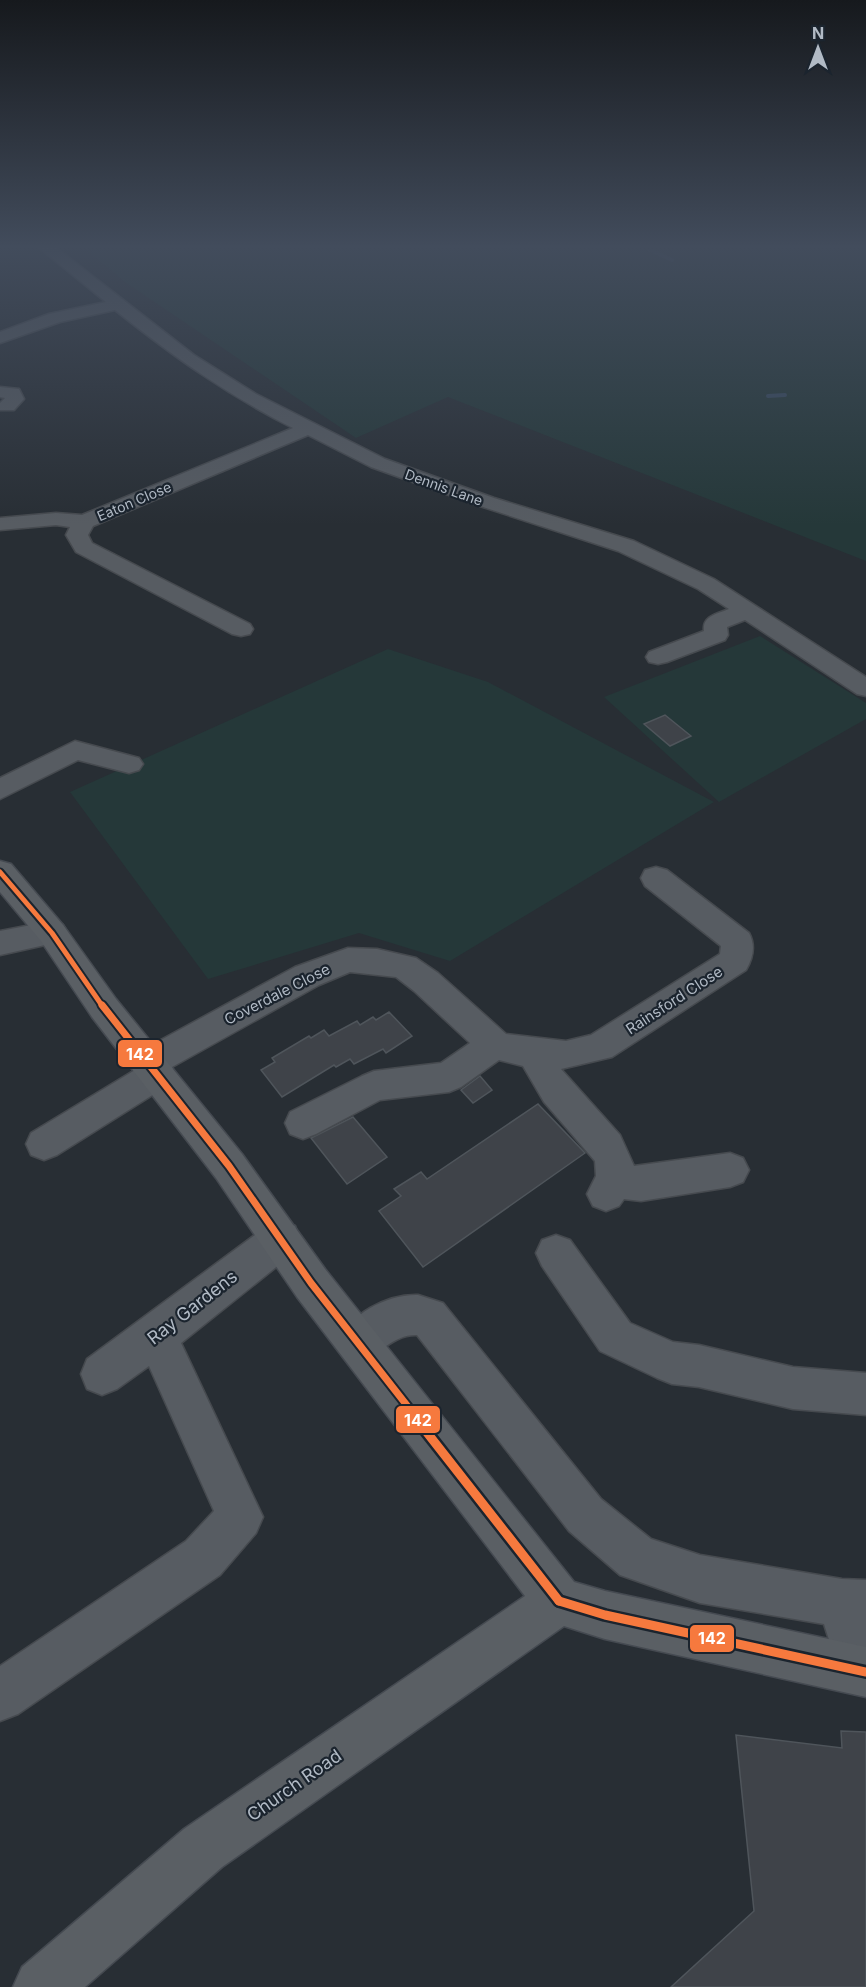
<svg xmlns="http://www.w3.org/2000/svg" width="866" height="1987" font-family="Inter,sans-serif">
<rect width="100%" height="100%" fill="#282e34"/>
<g fill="#253839">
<path d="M82,246H866V561L448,397L356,438L125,282Z"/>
<path d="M760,636L866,703V719L719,802L604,697Z"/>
<path d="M388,649L488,682L714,802L450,961L359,933L208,979L70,792Z"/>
</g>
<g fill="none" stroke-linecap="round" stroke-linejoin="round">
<g stroke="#37495e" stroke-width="4">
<path d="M650,250L672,260"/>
<path d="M768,396L785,395"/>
</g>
</g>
<g fill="#3f4349" stroke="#4f555b" stroke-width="1.5">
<path d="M665,715L691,736L670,746L644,724Z"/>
<path d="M389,1012L412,1036L386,1053L383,1049L354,1064L350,1059L336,1067L334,1065L282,1097L261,1070L275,1062L272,1058L309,1036L311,1038L324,1030L329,1036L357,1021L360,1025L373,1017L376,1020Z"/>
<path d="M480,1076L492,1090L473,1103L461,1090Z"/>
<path d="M538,1104L585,1153L423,1267L379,1211L401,1196L394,1189L421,1172L427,1179Z"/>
<path d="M353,1117L387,1157L347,1184L311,1138Z"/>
<path d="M841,1731L866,1732V1987H671L754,1911L736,1735L842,1748Z"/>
</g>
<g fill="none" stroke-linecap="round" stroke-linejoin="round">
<g stroke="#464a4f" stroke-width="3">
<g id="minor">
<path d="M37,246H54L194,355L256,394L385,459L494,498L634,541L714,579L866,677V696L857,694L745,620L727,627L728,635L725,640L667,662L658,664L649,662L646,657L649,652L704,631C702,616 717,614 729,609L698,589L618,551L480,506L371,467L308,435L93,526L88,535L92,543L250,624L253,629L250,634L241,636L232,634L76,552L66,535L70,527L56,525L0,530V518L56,513L82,515L293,428C226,394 174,357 115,310L60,322L0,343V332L49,314L106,302Z"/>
<path d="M0,387L19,389L24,399L14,410H0V403L5,398L0,397Z"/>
<path d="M75,741L139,758L143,764L139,770L129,773L78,760L0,799V778Z"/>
<path d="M656,867L667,870L749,933C756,946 753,958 746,970L612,1057L561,1069L620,1135L634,1166L730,1153L743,1158L749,1170L743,1182L730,1187L641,1201L624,1199L619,1206L606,1211L593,1206L587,1194L596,1176L595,1161L544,1102L523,1066L499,1060L461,1087L449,1092L380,1100L316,1134L303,1139L290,1134L285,1123L290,1112L362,1076L374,1071L441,1063L470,1043L414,991L396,977L350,972L319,985L172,1067L175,1074L170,1084L57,1155L44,1160L31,1155L26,1144L31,1133L135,1070L132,1063L137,1053L295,967L348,948L377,949L416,958L438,973L506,1034L566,1041L591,1035L720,954L721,946L645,886L641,878L645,870Z"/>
<path d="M52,921L63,925L68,933L63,941L0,955V931Z"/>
<path d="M281,1221L295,1226L300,1239L295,1252L181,1343L263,1517L256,1533L220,1575L18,1714L0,1721V1666L186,1541L214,1511L149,1366L117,1389L102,1395L87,1389L81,1374L87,1359L267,1226Z"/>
<path d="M556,1235L570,1240L630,1323L673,1342L699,1345L793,1367L866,1373V1415L793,1409L699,1387L672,1384L657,1378L600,1351L542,1266L536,1253L542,1240Z"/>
<path d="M418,1295L443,1303L601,1499L651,1539L700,1555L842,1579L866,1580V1696L845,1690L824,1624L700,1603L620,1575L569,1531L417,1335C394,1334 380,1354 359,1363L344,1357L338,1342C350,1314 387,1294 418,1295Z"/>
</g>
</g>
<g stroke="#454a51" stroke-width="3">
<path id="major" d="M0,861L11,864L63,925L116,999L242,1154L325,1269L574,1582L605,1591L866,1647V1697L605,1639L564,1626L222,1867L85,1987H13L22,1967L184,1829L525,1596L297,1297L216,1178L92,1017L41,941L0,892Z"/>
</g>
<use href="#minor" fill="#575c62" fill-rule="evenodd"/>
<use href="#major" fill="#5a5f64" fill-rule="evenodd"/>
<g stroke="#1b242e" stroke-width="9">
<path id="bus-1-far2" d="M0,872L52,933L103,1007"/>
</g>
<g stroke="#1b242e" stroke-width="11">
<path id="bus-1-far1" d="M102,1005L229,1166L311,1283L427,1431"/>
</g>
<g stroke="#1b242e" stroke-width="14">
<g id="bus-1">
<path d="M425,1430L559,1601"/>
<path d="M559,1601L605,1615L866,1672"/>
</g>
</g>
<use href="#bus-1-far2" stroke="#f6793e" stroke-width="5"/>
<use href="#bus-1-far1" stroke="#f6793e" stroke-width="7"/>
<use href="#bus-1" stroke="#f6793e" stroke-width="9"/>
</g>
<linearGradient id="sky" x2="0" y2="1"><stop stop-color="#16191d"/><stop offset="0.47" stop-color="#424c5c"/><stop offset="1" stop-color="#424c5c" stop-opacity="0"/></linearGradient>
<rect width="866" height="525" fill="url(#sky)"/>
<g text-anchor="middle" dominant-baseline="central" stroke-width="4.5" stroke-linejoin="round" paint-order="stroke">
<g font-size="14" fill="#b1bac5" stroke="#1b242e">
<text transform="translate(444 487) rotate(20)">Dennis Lane</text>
<text transform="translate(134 501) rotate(-23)">Eaton Close</text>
</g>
<g font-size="15" fill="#b1bac5" stroke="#1b242e">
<text transform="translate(277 994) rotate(-27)">Coverdale Close</text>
<text transform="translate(674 1000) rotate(-33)">Rainsford Close</text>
</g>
<g font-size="18" fill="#b1bac5" stroke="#1b242e">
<text transform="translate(192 1307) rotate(-38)">Ray Gardens</text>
<text transform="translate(294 1785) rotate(-35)">Church Road</text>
</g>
</g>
<g stroke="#1b242e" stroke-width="2">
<rect x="117" y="1039" width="46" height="29" rx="6" fill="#f6793e"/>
<rect x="395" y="1405" width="46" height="29" rx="6" fill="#f6793e"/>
<rect x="689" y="1624" width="46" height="29" rx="6" fill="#f6793e"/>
</g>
<g font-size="16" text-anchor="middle" font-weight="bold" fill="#fff">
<text x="140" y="1060">142</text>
<text x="418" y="1426">142</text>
<text x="712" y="1644">142</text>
</g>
<g transform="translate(818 48)" stroke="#1b242e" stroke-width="4.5" paint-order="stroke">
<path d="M0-4.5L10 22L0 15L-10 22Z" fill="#b1bac5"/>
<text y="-9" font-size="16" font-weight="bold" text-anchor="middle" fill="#b1bac5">N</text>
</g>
</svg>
